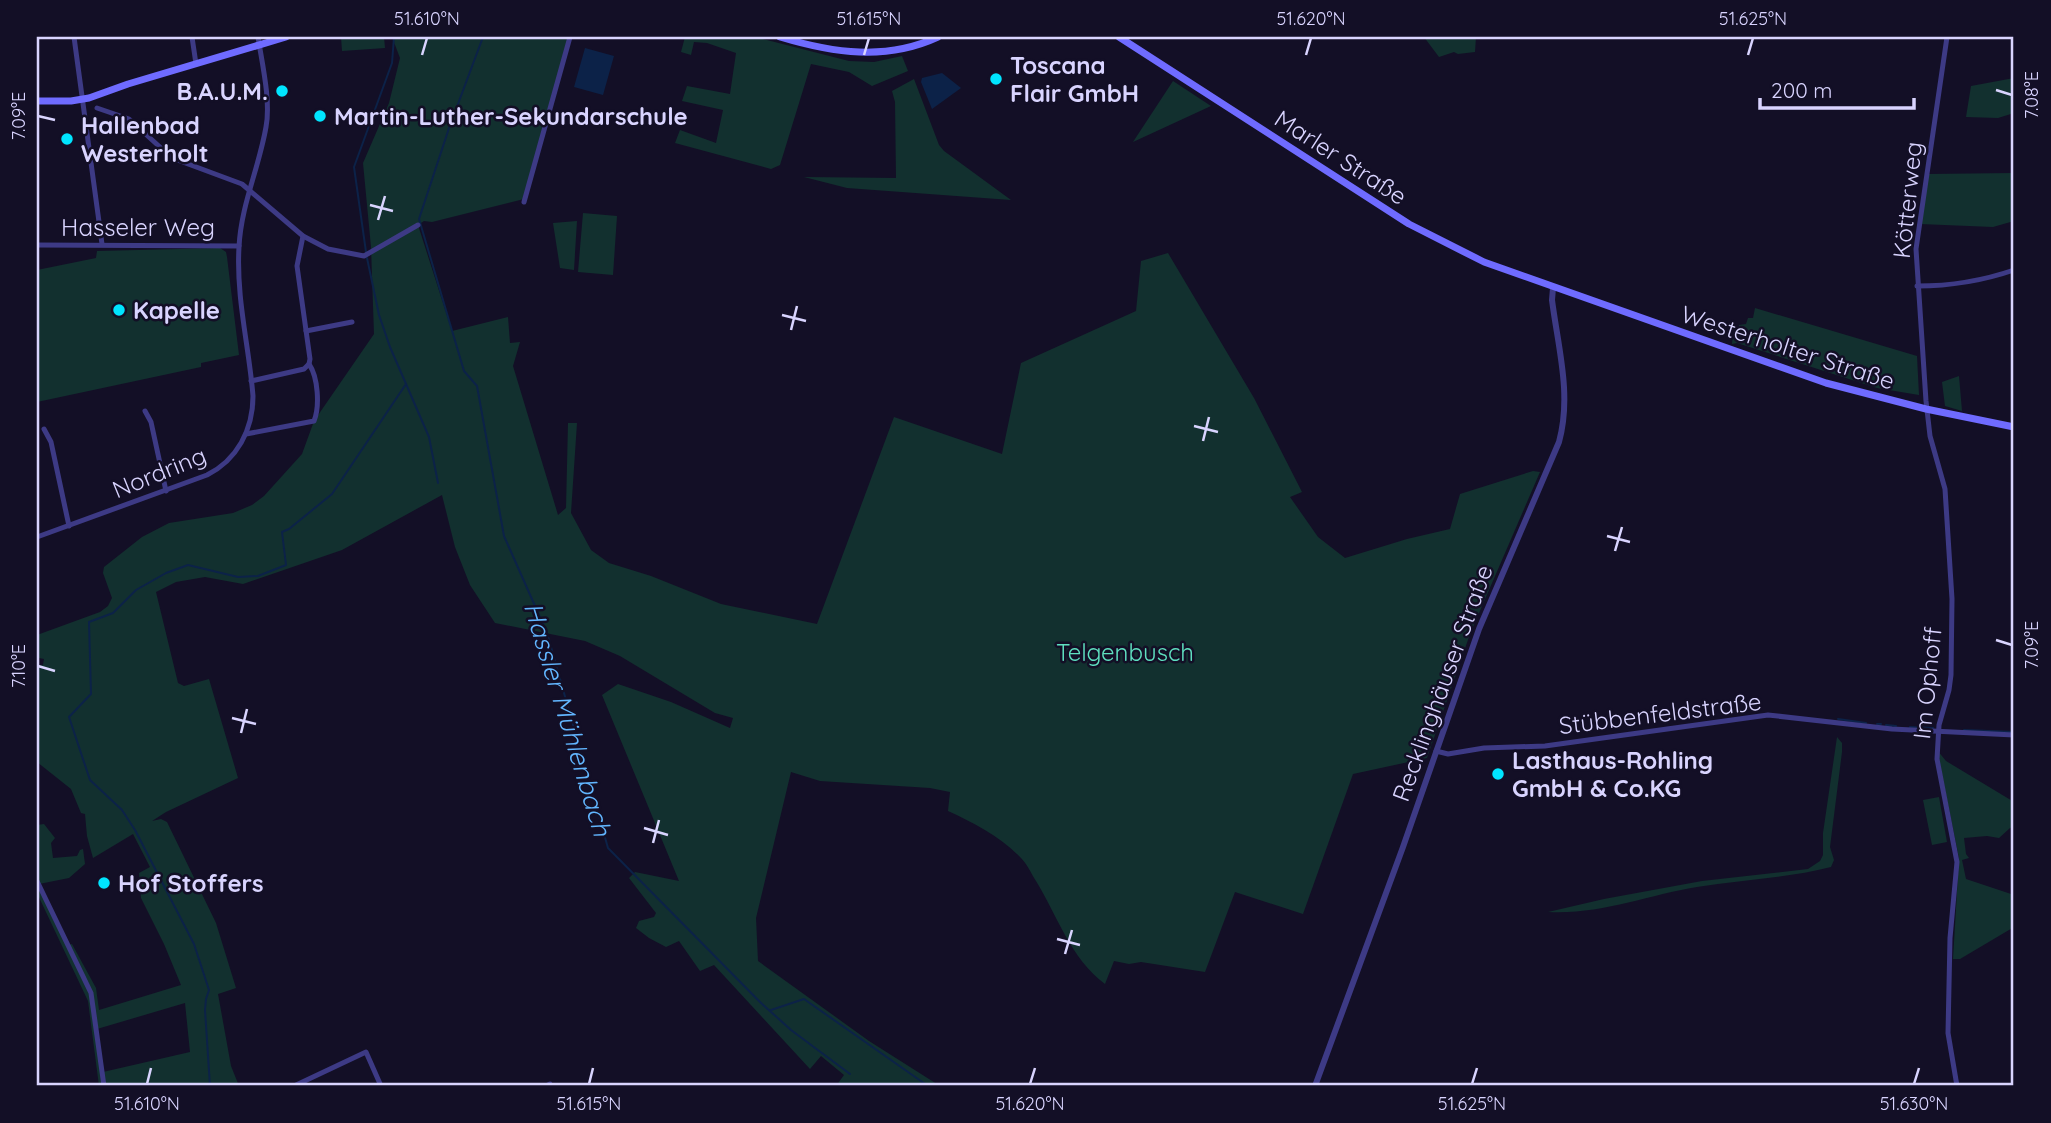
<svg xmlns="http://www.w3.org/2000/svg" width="2051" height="1123" font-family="Quicksand,sans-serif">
<rect width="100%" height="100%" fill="#130f26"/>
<g fill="#12302f" fill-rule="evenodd">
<path d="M341,37H384L385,48L342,51Z"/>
<path d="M392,37H568L524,199L432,222L424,221L418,225L452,331L508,317L510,343L520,342L513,366L558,515L566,508L568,423H577L571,513L591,550L609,563L651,576L721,604L817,624L894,417L1002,454L1021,363L1136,311L1141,261L1168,253L1254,398L1302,492L1290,497L1318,537L1345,558L1407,539L1450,529L1460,494L1533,471L1540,472L1470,634L1427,758L1353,774L1303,914L1235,892L1205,972L1141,962L1129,964L1114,961L1105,984C1071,959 1057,915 1036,881C1031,873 1027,864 1021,858C1001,837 974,823 948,811L950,792L930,788L820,781L791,772L756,918L758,961L869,1041L940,1086H836L844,1075L821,1056L810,1069L714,965L700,971L679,941L666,947L649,938L636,928L639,921L654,917L656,913L629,878L635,872L679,881L602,695L618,684L671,702L730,728L733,718L715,713L620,656L585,641L495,623L470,585L455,547L442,495L342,550L243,584L205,577L176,582L156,592L178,683L184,686L209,679L238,778L166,812L152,821L161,819L167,822L216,923L236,988L218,994L231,1066L239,1086H99L88,1001L37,893V825L44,824L55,838L51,843L53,858L77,856L80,850L83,849L85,864L69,878L39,884L68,945L72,944L96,988L99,1010L181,985L164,944L141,898L139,873L150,867L133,834L93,858L87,836L85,814L81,813L71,789L37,762L39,749L37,670V665H43L44,659L39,658L37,635L100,612L108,606L112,598L103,573L104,567L142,537L169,523L233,513L252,505L264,496L302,454L314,421L374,334L371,247L363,163L389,103L400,58ZM185,1003L190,1052L103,1072L97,1029Z"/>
<path d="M685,37H755L849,61L874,62L902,56L908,71L872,86L849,72L811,64L780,165L771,169L675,143L680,130L716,143L723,110L682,101L687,86L730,94L736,53L707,43L694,42L691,55L681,52Z"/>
<path d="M1424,37H1476L1475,52L1458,54L1454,52L1439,57Z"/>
<path d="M2014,78V113L1998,118L1966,117L1971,86Z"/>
<path d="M914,79L939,145L944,151L1011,200L847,188L804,177L896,178L895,102L892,91Z"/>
<path d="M1173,81L1211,106L1133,142Z"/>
<path d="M2014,173V221L1993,227L1920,224L1928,174Z"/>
<path d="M583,213L617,216L613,275L578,272Z"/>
<path d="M577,221L574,270L560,268L553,223Z"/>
<path d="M220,248L226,252L227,257L239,355L201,363V367L37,402V270L96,258L97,251Z"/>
<path d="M1755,308L1917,356L1919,395L1877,388L1737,343L1732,344L1733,333L1738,332L1739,325L1746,324L1748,318H1753Z"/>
<path d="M1959,376L1962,411L1945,406L1942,382Z"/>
<path d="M1837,737L1842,743V752L1830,847L1834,860L1831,867C1788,878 1742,880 1697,887C1648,895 1599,915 1548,912L1604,899L1702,881L1808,869L1820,861L1823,855V833Z"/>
<path d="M1937,750L1946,761L2014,802V827L2010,828L1999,838L1987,836L1964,838L1966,854L1969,858L1962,860L1966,879L2014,895V927L1960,959H1953L1959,858Z"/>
<path d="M1939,797L1947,842L1932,845L1923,800Z"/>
</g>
<g fill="#0c2248">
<path d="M585,48L614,56L603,95L574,87Z"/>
<path d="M942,73L961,88L932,109L921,82L922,78Z"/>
</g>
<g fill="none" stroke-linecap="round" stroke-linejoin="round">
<g stroke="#0c2248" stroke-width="2">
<path d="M483,37L449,128L419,219L464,371L477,386L504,536L547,633L608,848L760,1002L791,1030L850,1074"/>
<path d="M366,252L354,167L392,63L394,37"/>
<path d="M367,258L379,315L390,347L429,437L438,483"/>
<path d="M1838,719L1866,723"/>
<path d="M1877,724H1881"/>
<path d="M1886,725L1896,726"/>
<path d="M1910,727L1933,728"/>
<path d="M1964,730L2014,732"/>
<path d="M771,1010L804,999L928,1086"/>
<path d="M210,1086L205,1010L206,999L209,990L194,944L135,830L122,810L90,780L69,717L91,694L89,622L113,613L136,590L166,573L188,565L238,577L258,576L286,565L282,532L289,529L332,494L406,384"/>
</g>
<g stroke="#3d3a85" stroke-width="5">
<path d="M74,37L102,244"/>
<path d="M192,37L196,64"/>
<path d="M1947,37L1916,249L1926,401L1930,436L1945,489L1952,599L1951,675L1949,690L1939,725L1937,759L1957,862L1950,938L1948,1033L1957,1086"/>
<path d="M97,108L129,119L172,158L242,184L303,236L328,249L364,256L418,225"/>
<path d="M524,202L570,37"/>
<path d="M37,245L239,246"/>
<path d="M1917,286C1952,286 1982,281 2014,270"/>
<path d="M306,331L352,322"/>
<path d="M251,381L304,369L309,364"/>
<path d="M145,411L151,422L166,491"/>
<path d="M44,429L51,442L69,526"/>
<path d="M246,434L314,421C320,406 318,377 309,364L310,359L297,266L303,236"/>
<path d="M37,537L207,475C237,460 253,430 253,396C249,346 236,298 239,247C241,205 259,168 266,127C271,101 262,63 258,37"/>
<path d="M1436,751L1448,754L1484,748L1545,746L1768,715L1892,729L2014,735"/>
<path d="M37,881L91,993L104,1086"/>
<path d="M294,1086L366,1052L381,1086"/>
<path d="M546,1086L550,1084"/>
</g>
<path stroke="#3d3a85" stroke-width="6" d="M1315,1086L1403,847L1479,629L1559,442C1572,395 1558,347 1552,300L1553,288"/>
<g stroke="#6f6bff" stroke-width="7">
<path d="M780,37C833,53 886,61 938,37"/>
<path d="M1119,37L1409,224L1484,262L1826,383L1926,409L2014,427"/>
<path d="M37,101H71L89,98L128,84L286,37"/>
</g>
</g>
<path fill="none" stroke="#d9d4ff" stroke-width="2.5" d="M422,55L427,38M864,55L869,38M1306,55L1311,38M1748,55L1753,38M1996,90L2012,95M38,116L55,120M370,205L393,211M378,220L385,196M782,315L806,321M791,330L797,306M1194,426L1218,432M1203,441L1209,417M1607,536L1630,542M1615,551L1622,527M1996,640L2012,645M38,666L55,671M232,718L256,724M241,733L247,709M644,828L668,835M653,843L659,820M1057,939L1080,945M1065,954L1072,930M147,1084L151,1068M589,1084L593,1068M1030,1084L1035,1068M1472,1084L1477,1068M1914,1084L1919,1068"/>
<g fill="#00e5ff" stroke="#130f26" stroke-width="2.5">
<circle cx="996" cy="79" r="7"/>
<circle cx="282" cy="91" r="7"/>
<circle cx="320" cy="116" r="7"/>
<circle cx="67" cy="139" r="7"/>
<circle cx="119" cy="310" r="7"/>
<circle cx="1498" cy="774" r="7"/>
<circle cx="104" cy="883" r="7"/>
</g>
<g text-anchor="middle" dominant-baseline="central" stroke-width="5" stroke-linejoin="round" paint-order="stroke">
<g font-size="24" font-weight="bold" fill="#d9d4ff" stroke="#130f26" text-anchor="start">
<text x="1010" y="65">Toscana<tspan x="1010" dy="28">Flair GmbH</tspan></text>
<text x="268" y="91" text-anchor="end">B.A.U.M.</text>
<text x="334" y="116">Martin-Luther-Sekundarschule</text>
<text x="81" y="125">Hallenbad<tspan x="81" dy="28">Westerholt</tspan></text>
<text x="133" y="310">Kapelle</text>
<text x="1512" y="760">Lasthaus-Rohling<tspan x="1512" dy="28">GmbH &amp; Co.KG</tspan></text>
<text x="118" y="883">Hof Stoffers</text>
</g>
<g font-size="24" fill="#d9d4ff" stroke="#130f26">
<text transform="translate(1341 157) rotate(33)">Marler Straße</text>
<text transform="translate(1907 200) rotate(-84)">Kötterweg</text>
<text x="138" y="227">Hasseler Weg</text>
<text transform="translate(1788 347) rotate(18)">Westerholter Straße</text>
<text transform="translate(159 472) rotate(-22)">Nordring</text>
<text transform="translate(1442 683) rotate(-70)">Recklinghäuser Straße</text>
<text transform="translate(1927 683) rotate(-84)">Im Ophoff</text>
<text transform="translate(1660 713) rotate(-7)">Stübbenfeldstraße</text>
</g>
<g font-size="24" fill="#5fe0c0" stroke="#130f26">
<text x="1125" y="652">Telgenbusch</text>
</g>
<g font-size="26" font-style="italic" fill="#62b6ff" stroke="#130f26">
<text transform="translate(568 719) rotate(73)">Hassler Mühlenbach</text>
</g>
</g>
<rect width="2051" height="1123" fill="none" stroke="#130f26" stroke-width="77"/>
<path d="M1760 98v10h154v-10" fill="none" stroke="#d9d4ff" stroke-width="3.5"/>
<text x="1771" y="98" font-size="21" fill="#d9d4ff" stroke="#130f26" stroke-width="5" paint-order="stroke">200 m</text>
<rect x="38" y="38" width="1974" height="1046" fill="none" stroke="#d9d4ff" stroke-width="2.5"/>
<g font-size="18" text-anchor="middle" fill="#d9d4ff">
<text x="427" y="25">51.610°N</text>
<text x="869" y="25">51.615°N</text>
<text x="1311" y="25">51.620°N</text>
<text x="1753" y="25">51.625°N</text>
<text transform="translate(2032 95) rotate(-90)" y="6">7.08°E</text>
<text transform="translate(19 116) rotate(-90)" y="6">7.09°E</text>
<text transform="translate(2032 645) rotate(-90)" y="6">7.09°E</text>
<text transform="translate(19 666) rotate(-90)" y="6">7.10°E</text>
<text x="147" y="1110">51.610°N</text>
<text x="589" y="1110">51.615°N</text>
<text x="1030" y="1110">51.620°N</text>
<text x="1472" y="1110">51.625°N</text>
<text x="1914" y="1110">51.630°N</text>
</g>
</svg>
